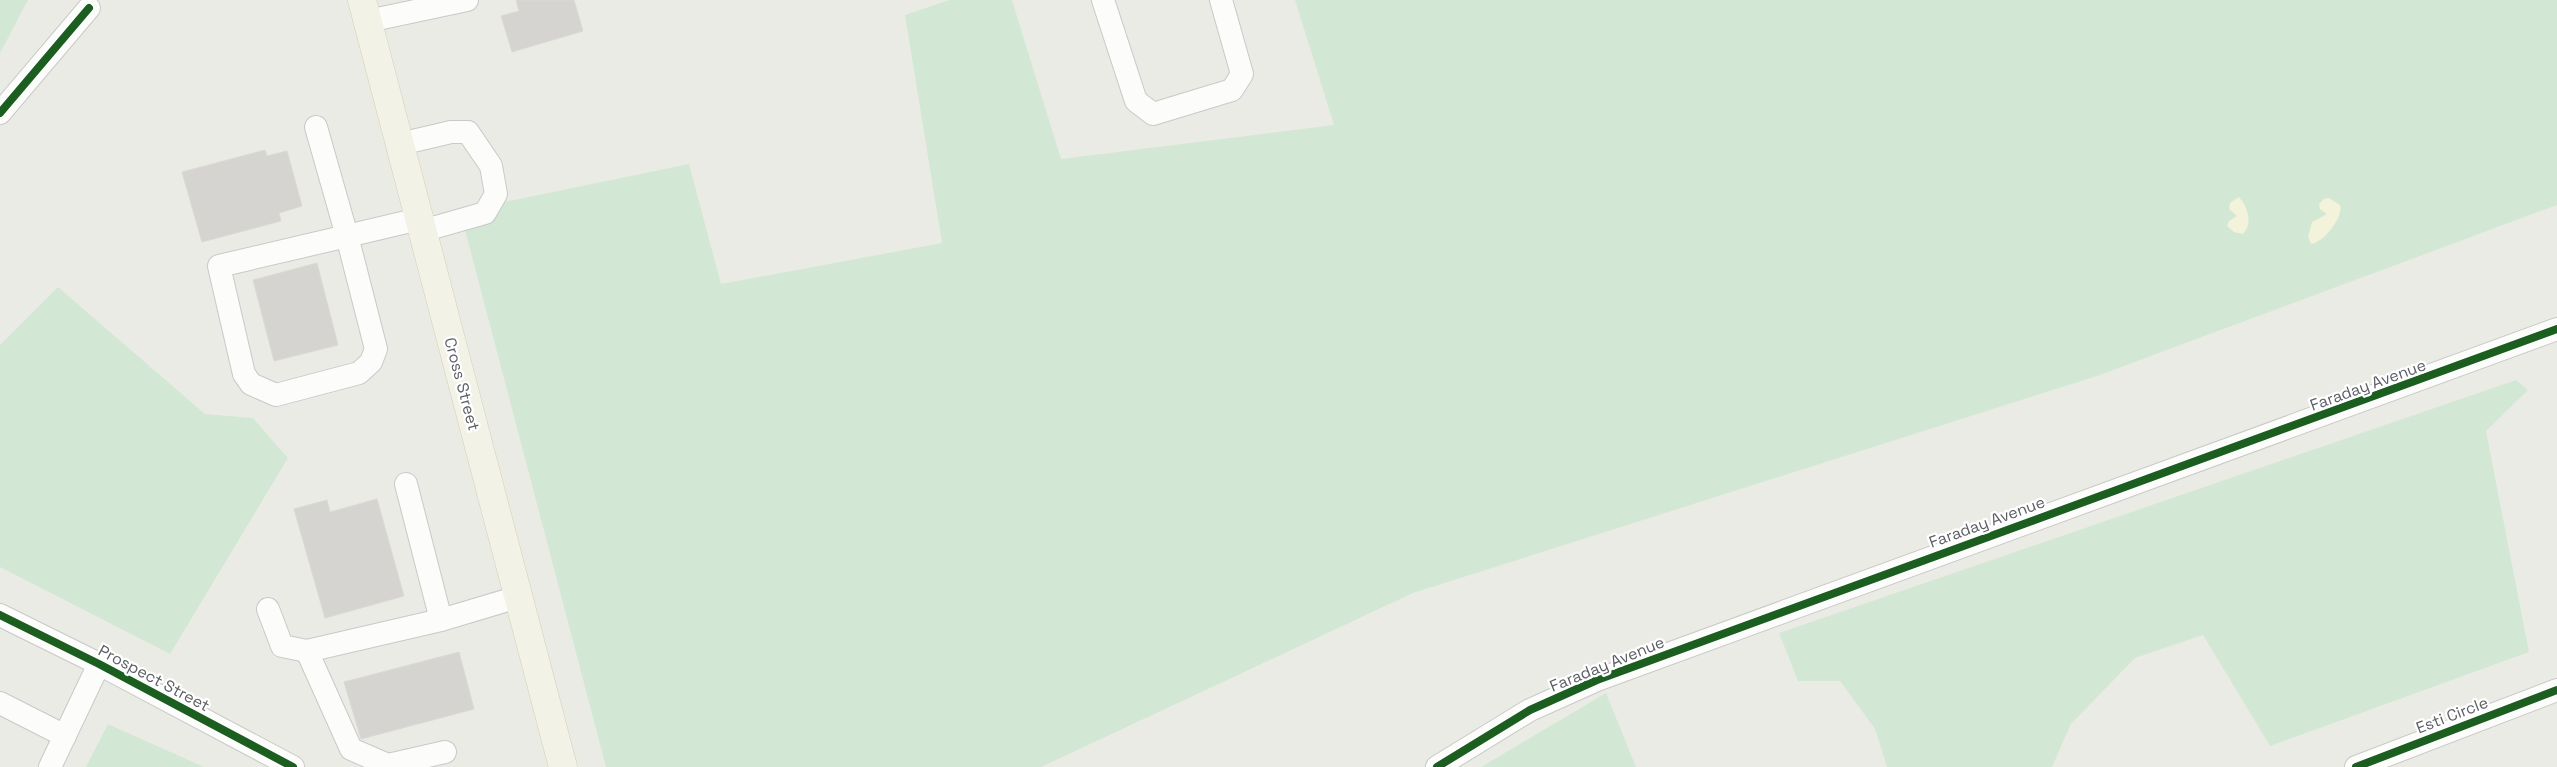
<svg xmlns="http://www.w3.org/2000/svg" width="2557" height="767" font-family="'Space Grotesk',sans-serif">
<rect width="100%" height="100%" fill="#ebebe6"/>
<g fill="#d3e8d4">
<path d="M0,0H28L0,53Z"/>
<path d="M949,0H1012L1061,159L1334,125L1295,0H2557V205L2097,376L1413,593L1041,767H606L460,211L689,164L721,284L942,243L905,15Z"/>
<path d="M58,287L205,414L253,418L288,458L170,654L0,567V345Z"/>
<path d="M2516,380L2528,390L2486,431L2529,652L2270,746L2203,635L2135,658L2071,724L2052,767H1887L1875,729L1840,681H1798L1779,633Z"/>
<path d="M1606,693L1636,767H1481Z"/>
<path d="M108,724L204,767H86Z"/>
</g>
<g fill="#f3f2db">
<path d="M2239,197C2248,207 2253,224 2243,234L2234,232L2227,226L2229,221L2237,216L2229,209L2230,203Z"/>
<path d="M2329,198L2340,205C2344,217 2323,243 2311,244L2308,237L2312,222L2327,214L2320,209L2319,204L2324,199Z"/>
</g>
<g fill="#d5d4d1" stroke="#dadad5">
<path d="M516,0H574L583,31L512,52L501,16L519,11Z"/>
<path d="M265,150L267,156L287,151L302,206L279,213L281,221L202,242L182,172Z"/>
<path d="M317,263L338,345L274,361L253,280Z"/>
<path d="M377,499L404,596L325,618L294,509L327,500L330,512Z"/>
<path d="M459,652L474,709L361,739L344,682Z"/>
</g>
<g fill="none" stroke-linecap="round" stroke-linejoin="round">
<g stroke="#c8c9c8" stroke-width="24">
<g id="minor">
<path d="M1103,0L1136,101L1153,114L1232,90L1242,74L1221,0"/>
<path d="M368,21L467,0"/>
<path d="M0,113L89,8"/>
<path d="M316,127L347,236L419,219"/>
<path d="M400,144L451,132H468L491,166L496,194L485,213L422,231"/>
<path d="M347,236L376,349L371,362L359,373L276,395L251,384L244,374L219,266Z"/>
<path d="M406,484L441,620"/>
<path d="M268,609L282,646L307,651"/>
<path d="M0,615L99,664L293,767"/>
<path d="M0,703L65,736"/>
<path d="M445,752L388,765L351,749L307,651L441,620L518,597"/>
<path d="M50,767L99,664"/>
<path d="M1437,767L1530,710L1597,680L2557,329"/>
<path d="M2356,767L2557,690"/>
</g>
</g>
<g stroke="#d3d0b3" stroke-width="29">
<path id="major" d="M362,0L563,767"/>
</g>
<use href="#minor" stroke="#fcfcfb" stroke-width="22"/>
<use href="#major" stroke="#f3f2e7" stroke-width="28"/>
<g stroke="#fff" stroke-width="11">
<g id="cycleway">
<path d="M0,113L89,8"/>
<path d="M0,615L99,664L293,767"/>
<path d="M1437,767L1530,710L1597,680L2557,329"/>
<path d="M2356,767L2557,690"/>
</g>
</g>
<use href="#cycleway" stroke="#1b5e20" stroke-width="8"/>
</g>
<g text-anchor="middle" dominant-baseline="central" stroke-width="4.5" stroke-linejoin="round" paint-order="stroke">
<g font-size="16" fill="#5b5e64" stroke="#fff">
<text transform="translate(462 384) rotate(75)">Cross Street</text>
<text transform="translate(2368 385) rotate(-20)">Faraday Avenue</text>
<text transform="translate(1987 522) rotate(-20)">Faraday Avenue</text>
<text transform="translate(1607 664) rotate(-22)">Faraday Avenue</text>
<text transform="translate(154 678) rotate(28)">Prospect Street</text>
<text transform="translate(2452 715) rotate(-21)">Esti Circle</text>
</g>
</g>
</svg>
